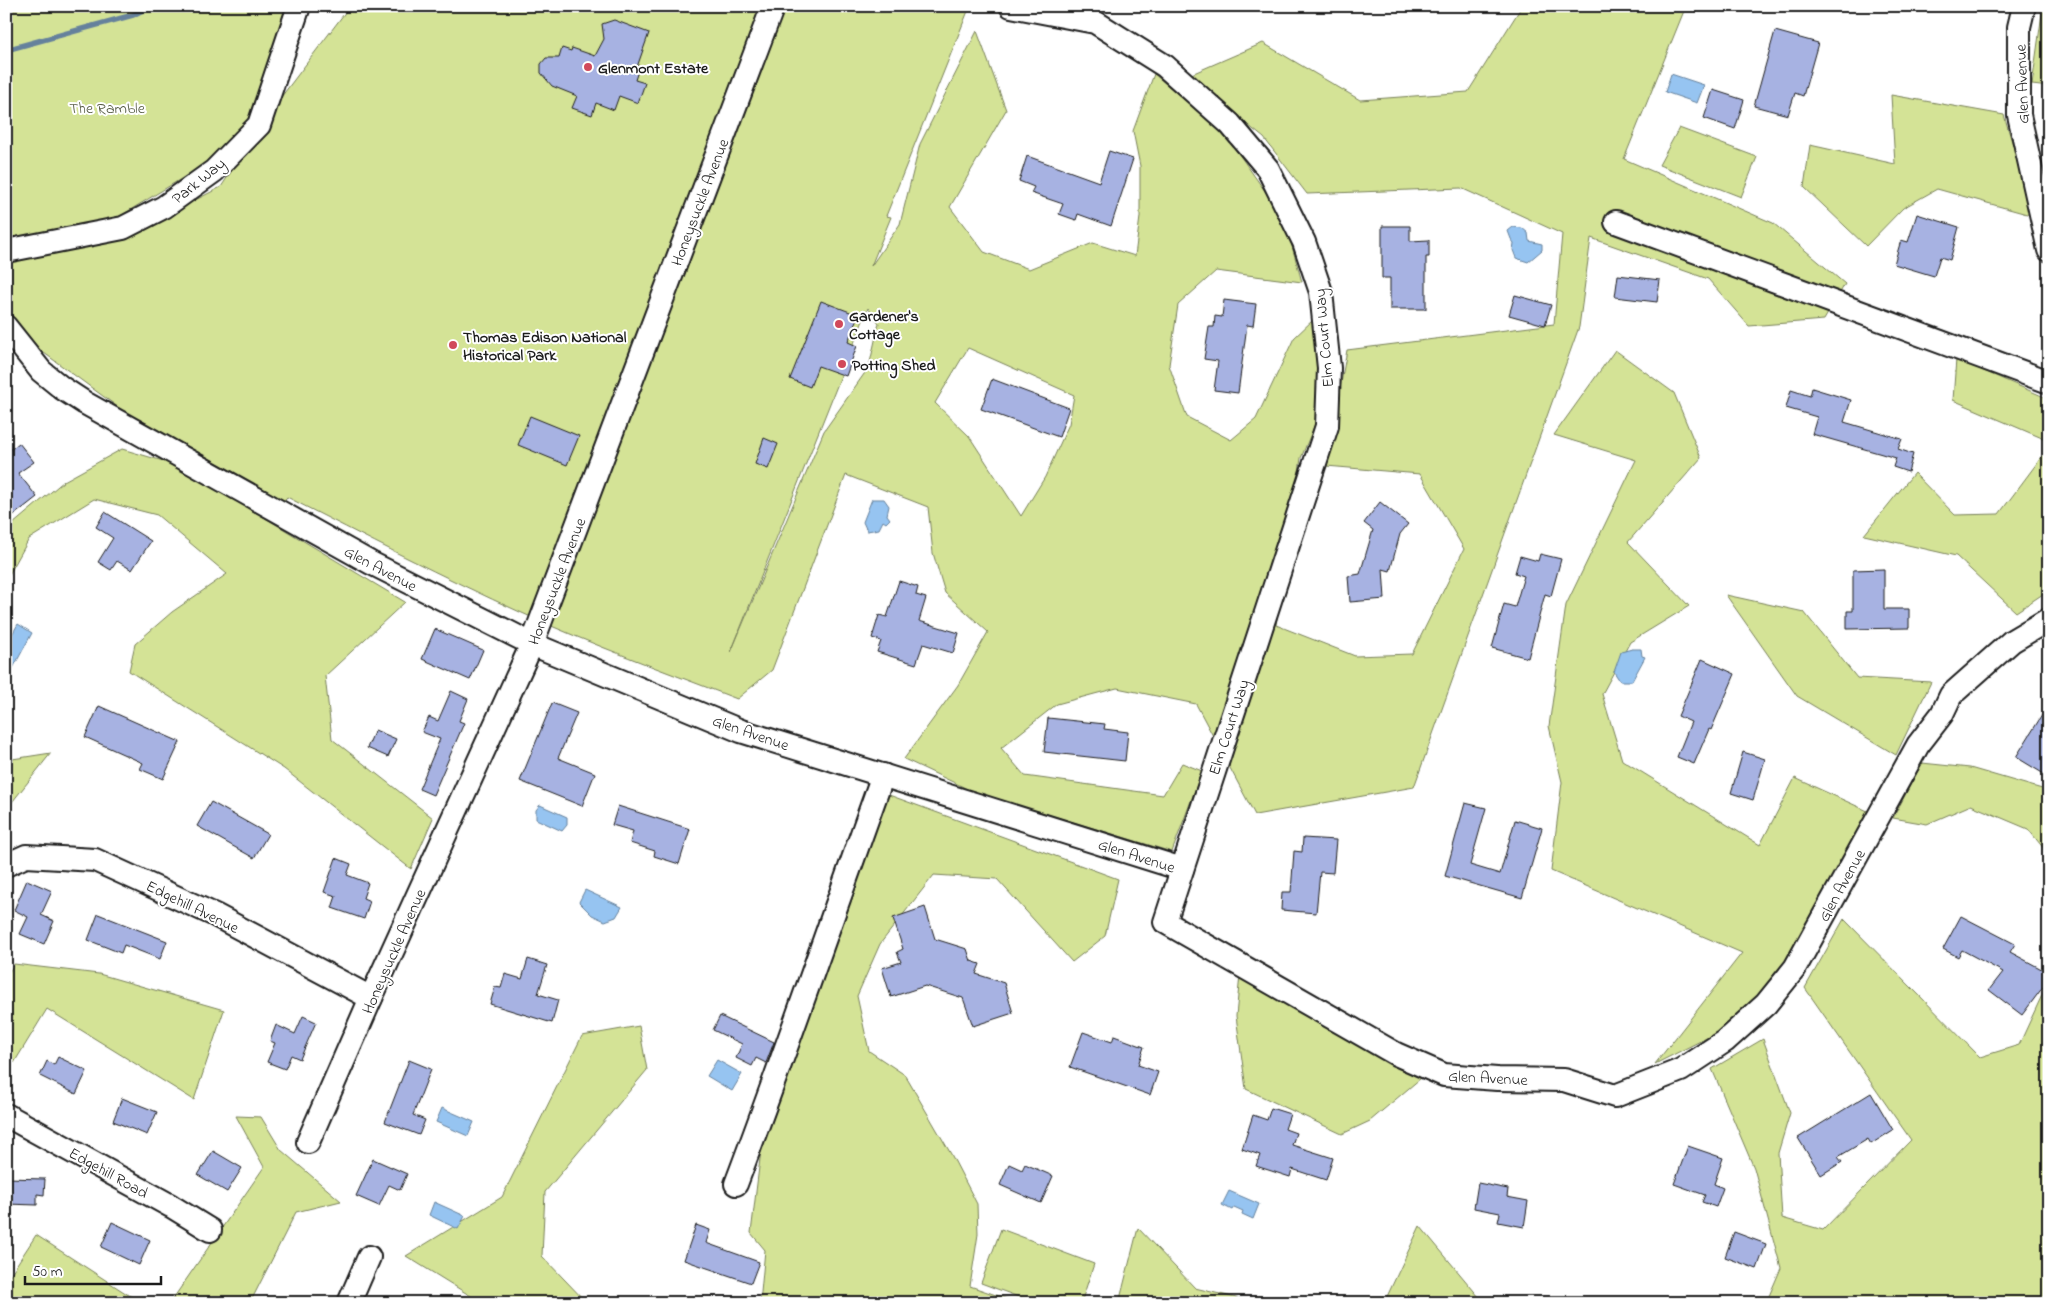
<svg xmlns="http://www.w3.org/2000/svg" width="2055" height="1309" font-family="'Indie Flower',sans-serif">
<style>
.green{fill:#d4e396;stroke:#788059;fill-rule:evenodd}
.water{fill:#96c4f1;stroke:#65819c}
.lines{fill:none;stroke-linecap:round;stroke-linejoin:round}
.stream{stroke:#65819c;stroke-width:5.5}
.building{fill:#a7b2e2;stroke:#1c1c1c}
.minor-casing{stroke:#1c1c1c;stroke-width:26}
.minor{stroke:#fff;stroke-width:22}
.poi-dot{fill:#d1495b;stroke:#fff;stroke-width:2}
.labels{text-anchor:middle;stroke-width:4;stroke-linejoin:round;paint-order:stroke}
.poi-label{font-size:16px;font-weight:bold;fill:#1c1c1c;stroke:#fff;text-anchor:start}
.street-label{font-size:16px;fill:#1c1c1c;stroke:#fff}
.park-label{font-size:16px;fill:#535841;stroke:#fff}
</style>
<rect width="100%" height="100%" fill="#fff"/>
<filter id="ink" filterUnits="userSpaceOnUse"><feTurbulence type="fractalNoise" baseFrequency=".02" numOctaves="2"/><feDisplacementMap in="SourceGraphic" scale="10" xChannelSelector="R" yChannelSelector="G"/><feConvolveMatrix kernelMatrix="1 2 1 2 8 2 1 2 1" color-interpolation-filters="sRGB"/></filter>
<g filter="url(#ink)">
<!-- green -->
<g class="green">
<path d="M6,6H294L261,97L230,149L112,221L22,239L19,236L6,238Z"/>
<path d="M350,6H970L886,216L891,217L871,266L900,224L920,144L977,31L1006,110L950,207L984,252L1029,269L1093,243L1135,256L1140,217V166L1133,131L1154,74L1224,133L1284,218L1302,282L1216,271L1178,305L1169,365L1187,417L1231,440L1256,419L1294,338L1314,319L1324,402L1301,458L1276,625L1355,656L1412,654L1464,549L1420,474L1326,466L1347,350L1554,324L1562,234L1461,188L1307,194L1264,138L1187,76L1263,43L1360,100L1468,92L1522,6H1686L1624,159L1773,223L1845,284L1824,320L1749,326L1708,279L1591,238L1579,327L1414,787L1255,815L1196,704L1117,688L1057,704L1001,748L1025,776L1163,795L1182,763L1202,771L1172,852L974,792L904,759L958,685L988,632L945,593L933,553L928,507L846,475L772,670L737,699C665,671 592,645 522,613C443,577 365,537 287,497L278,507L141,424L25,339L6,306V261L144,226L221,187L272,109ZM868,308L879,323L869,367L824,431L731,652ZM968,348L1074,395L1069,424L1045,477L1021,516L969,436L935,403Z"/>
<path d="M2043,6H2049V87L2032,85Z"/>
<path d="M1891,95L2004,115L2034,216L1937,189L1903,208L1866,246L1804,187L1810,145L1895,164Z"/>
<path d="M1679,128L1757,157L1741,197L1659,165Z"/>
<path d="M1615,350L1674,393L1701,458L1628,542L1689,606L1630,642L1602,694L1622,760L1760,845L1795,778L1870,812L1788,971L1738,1022L1655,1064L1742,953L1551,871L1562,782L1549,726L1566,605L1636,460L1554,435Z"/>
<path d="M1956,359L2049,399V441L1953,400Z"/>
<path d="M2049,447V590L2016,612L1956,556L1864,535L1914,473L1955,515L1999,514Z"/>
<path d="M122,449L177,465L405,602L325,676L332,739L433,818L411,869L284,769L129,671L135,644L172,612L227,574L157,515L94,499L29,539L6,580V530L64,481Z"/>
<path d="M1726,595L1804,612L1857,678L1931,682L1896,755L1797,696Z"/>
<path d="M51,753L9,806L6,807V760Z"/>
<path d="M1922,763L1970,768L2049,791V855L2028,829L1971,805L1927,824L1893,818Z"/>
<path d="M889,795L1118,879L1105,936L1072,962L997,879L934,875L880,944L857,996L869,1051L905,1075L951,1154L977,1204L978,1234L970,1286L1019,1303H760L765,1250L751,1233L766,1109Z"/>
<path d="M1844,919L1980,1057L2019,1045L2049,980V1303H1766L1781,1268L1754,1168L1712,1069L1763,1039L1790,1113L1778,1153L1782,1218L1823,1230L1911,1140L1805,988Z"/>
<path d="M14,964L99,974L224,1010L194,1100L47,1009L14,1063L6,1056V977Z"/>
<path d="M1240,975L1421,1078L1370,1121L1342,1134L1246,1089L1236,1016Z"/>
<path d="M639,1026L647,1070L545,1192L542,1256L587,1303H482L406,1256L502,1197L582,1036Z"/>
<path d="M236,1116L261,1117L281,1150L341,1201L296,1212L250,1303H170L264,1167Z"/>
<path d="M1420,1226L1484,1303H1384Z"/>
<path d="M1138,1228L1195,1288L1257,1303H1119Z"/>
<path d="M1001,1229L1094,1264L1081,1303H1035L981,1283Z"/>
<path d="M36,1235L141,1303H6V1281Z"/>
</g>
<!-- water -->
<g class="water">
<path d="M1671,74L1704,85L1697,103L1665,92Z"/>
<path d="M1513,227L1522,228L1528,233L1529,241L1542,244V250L1528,262L1516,258L1513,250L1514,243L1511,239L1508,231Z"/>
<path d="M872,499H884L889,506L887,515L890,519L886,523L883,521L879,529L867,531L863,522Z"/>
<path d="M18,624L32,633L12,670L6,666V645Z"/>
<path d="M1632,649H1641L1642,656L1645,657L1632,681H1620L1614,672L1621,652Z"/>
<path d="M540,805L567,817V825L562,831L536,819V810Z"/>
<path d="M585,890L622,907L616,917L605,921L592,915L579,902Z"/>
<path d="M717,1060L742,1074L732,1091L707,1076Z"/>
<path d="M442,1108L474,1122L468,1136L436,1122Z"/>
<path d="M1229,1191L1259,1204L1253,1219L1242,1214L1243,1211L1234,1207L1232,1210L1222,1205Z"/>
<path d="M434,1202L465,1216L458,1229L429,1215Z"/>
</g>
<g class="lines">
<!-- stream -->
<path class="stream" d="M6,50L133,15L150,6"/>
</g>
<!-- building -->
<g class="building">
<path d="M614,20L649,33L637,67L639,68L635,80L645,83L638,103L619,96L614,110L596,103L592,115L572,108L577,96L552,86L541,73V64L546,58H559L562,48L571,51L572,48L595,56L604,39L602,24Z"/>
<path d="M1775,31L1818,43L1803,96L1795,93L1788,115L1754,106Z"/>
<path d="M1713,90L1744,100L1735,129L1704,118Z"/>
<path d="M1109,151L1133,159L1111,226L1078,214L1076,220L1059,214L1063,204L1031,193L1034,187L1019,181L1027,156L1099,182Z"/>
<path d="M1917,214L1959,227L1950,260L1940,257L1934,276L1894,264L1901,240L1908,242Z"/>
<path d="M1382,226H1410V241L1429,240V257H1426V309H1390V278H1382Z"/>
<path d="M1618,275L1660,280L1657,302L1615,297Z"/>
<path d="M1515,295L1551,305L1545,325L1509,315Z"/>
<path d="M1224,300L1256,304L1253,326L1247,325L1238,393L1214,390L1218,361L1204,359L1209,327H1214L1215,316L1222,317Z"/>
<path d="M821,301L858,315L848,342L857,346L846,376L818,366L810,387L790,379Z"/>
<path d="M992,379L1069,408L1059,437L981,409Z"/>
<path d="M1812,388L1851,400L1844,422L1902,439L1898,449L1913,454L1908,472L1893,467L1896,458L1812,434L1817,417L1786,408L1791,390L1810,396Z"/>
<path d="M530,416L579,436L567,465L518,445Z"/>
<path d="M764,438L778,444L768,469L755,464Z"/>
<path d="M19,443L34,462L18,473L37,497L14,515L6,505V453Z"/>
<path d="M1380,502L1408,524L1400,534L1390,571L1383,569L1385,599L1350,602L1348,576L1360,574L1373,530L1364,523Z"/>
<path d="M105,512L151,541L132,570L117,561L111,570L98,562L113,538L96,527Z"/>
<path d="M1540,554L1561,559L1551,596L1545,594L1528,658L1492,648L1504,604L1515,607L1524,576L1515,573L1520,556L1538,561Z"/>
<path d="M1884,569V609H1909V628L1847,629V611H1853V570Z"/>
<path d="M899,581L918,587L916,595L926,598L919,621L959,633L953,653L923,644L916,664L877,652L881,641L872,638L879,615L887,617Z"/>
<path d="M435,629L483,650L470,680L422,659Z"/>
<path d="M1702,659L1735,674L1711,730L1709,729L1694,764L1677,757L1691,722L1678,716Z"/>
<path d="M451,691L468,699L459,721L464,723L433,795L419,789L440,739L422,732L429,717L438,721Z"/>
<path d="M552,703L577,713L558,758L595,773L582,806L520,781Z"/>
<path d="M2049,704V777L2016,757Z"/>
<path d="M99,706L180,742L163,779L140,769L143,763L85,737Z"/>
<path d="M1048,718L1105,724L1104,729L1128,732L1125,761L1044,752Z"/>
<path d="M375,730L396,739L388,757L367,748Z"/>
<path d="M1743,752L1765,759L1753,800L1731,793Z"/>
<path d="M211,802L268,834L254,858L197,826Z"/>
<path d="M1465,803L1486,808L1470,865L1500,874L1515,820L1542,828L1522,898L1445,876Z"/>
<path d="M618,806L690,829L679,864L654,856L655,851L630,843L633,831L612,825Z"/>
<path d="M1303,838L1336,840L1333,873L1320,872L1316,913L1281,910L1282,892H1291L1294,851L1302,852Z"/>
<path d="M336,858L351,864L347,875L368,883L363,898L370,901L364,919L332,908L336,896L324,892Z"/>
<path d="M27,880L52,891L41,915L54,921L44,944L20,934L28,917L14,910Z"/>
<path d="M925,907L935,939L967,949L971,961L980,964L976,974L1004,983L1013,1013L973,1026L963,998L925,986L891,997L882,968L901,962L897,952L903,949L893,918Z"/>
<path d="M98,914L167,941L160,959L124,945L121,953L88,940Z"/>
<path d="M1961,916L2015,944L2010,952L2049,973V991L2043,987L2022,1015L1989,990L2003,972L1962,950L1958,957L1943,949Z"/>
<path d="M528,959L547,965L538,994L558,1000L552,1023L490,1004L495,987L501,988L505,974L522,979Z"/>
<path d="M303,1016L316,1022L300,1059L291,1055L285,1069L267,1062L275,1043L270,1041L276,1025L295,1034Z"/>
<path d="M720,1016L774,1042L766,1063L756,1058L752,1066L736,1058L742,1044L713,1030Z"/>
<path d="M1083,1032L1112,1042L1114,1036L1144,1047L1138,1065L1158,1072L1150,1095L1070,1067Z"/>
<path d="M58,1057L87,1071L76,1094L40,1076L47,1061L54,1065Z"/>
<path d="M409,1060L431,1069L413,1115L425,1120L419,1135L385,1122Z"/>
<path d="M1871,1093L1893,1130L1871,1144L1868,1139L1838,1157L1842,1162L1821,1175L1798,1138Z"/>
<path d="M122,1098L157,1112L147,1135L113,1121Z"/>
<path d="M1271,1108L1290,1114L1285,1129L1296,1133L1292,1145L1333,1158L1326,1180L1292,1169L1290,1177L1256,1166L1260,1155L1242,1149L1253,1115L1267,1120Z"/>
<path d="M1688,1146L1723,1158L1714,1184L1723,1188L1716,1207L1702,1202L1705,1195L1674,1184Z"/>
<path d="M213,1151L242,1168L227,1192L198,1175Z"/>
<path d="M373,1159L407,1174L400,1190L389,1185L379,1206L356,1196Z"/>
<path d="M1009,1164L1022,1170L1025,1164L1053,1176L1041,1203L1000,1185Z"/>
<path d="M6,1178L45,1179L44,1195L37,1194V1205L6,1204Z"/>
<path d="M1478,1183L1508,1189L1507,1197L1528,1201L1524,1227L1498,1222L1500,1213L1474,1208Z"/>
<path d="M112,1222L150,1240L139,1265L101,1247Z"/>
<path d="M696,1225L710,1230L706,1243L759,1262L751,1283L684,1260Z"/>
<path d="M1734,1232L1766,1244L1757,1269L1725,1257Z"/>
</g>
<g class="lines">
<defs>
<g id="minor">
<path d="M1011,6L1095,22L1165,66L1230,124L1268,169L1304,242L1321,292L1329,368L1327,426L1165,922L1396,1054L1444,1075L1497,1079L1564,1080L1615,1096L1681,1070L1725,1041L1766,1004L1795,968L1918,745L1942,714L1951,695L2012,641L2049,619"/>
<path d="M2024,6L2019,27V115L2049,250"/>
<path d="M1616,222L2049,382"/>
<path d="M6,251L123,228L164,207L214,171L259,125L299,6"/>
<path d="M6,327L41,371L62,388L85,403L371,563L532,644L741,731L1182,869"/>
<path d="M6,865L26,856L95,860L215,915L371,998"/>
<path d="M6,1115L171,1206L210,1230"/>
<path d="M308,1142L371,998L532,644L773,6"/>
<path d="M736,1184C787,1049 834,911 883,775"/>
<path d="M349,1303L369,1257"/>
</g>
</defs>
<!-- minor casing -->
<use href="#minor" class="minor-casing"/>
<!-- minor -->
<use href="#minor" class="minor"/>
</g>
</g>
<!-- markers -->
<g class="poi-dot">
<circle cx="588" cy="67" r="5"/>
<circle cx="839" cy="324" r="5"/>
<circle cx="453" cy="345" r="5"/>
<circle cx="842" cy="364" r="5"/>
</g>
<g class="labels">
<!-- poi labels -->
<g class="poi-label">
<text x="598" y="73">Glenmont Estate</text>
<text x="849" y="321">Gardener's<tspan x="849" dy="18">Cottage</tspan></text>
<text x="463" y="342">Thomas Edison National<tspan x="463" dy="18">Historical Park</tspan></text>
<text x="852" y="370">Potting Shed</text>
</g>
<!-- street labels -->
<g class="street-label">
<text transform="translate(2021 84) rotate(-92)" y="6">Glen Avenue</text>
<text transform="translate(198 180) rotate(-39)" y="6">Park Way</text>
<text transform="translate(699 202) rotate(-69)" y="6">Honeysuckle Avenue</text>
<text transform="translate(1323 338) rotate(-95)" y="6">Elm Court Way</text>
<text transform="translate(381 568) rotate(28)" y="6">Glen Avenue</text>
<text transform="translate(556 581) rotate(-69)" y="6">Honeysuckle Avenue</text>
<text transform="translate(1228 727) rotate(-72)" y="6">Elm Court Way</text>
<text transform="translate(751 732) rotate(19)" y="6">Glen Avenue</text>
<text transform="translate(1137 855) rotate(18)" y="6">Glen Avenue</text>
<text transform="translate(1841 885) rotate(-61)" y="6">Glen Avenue</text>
<text transform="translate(193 906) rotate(26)" y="6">Edgehill Avenue</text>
<text transform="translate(393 951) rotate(-66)" y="6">Honeysuckle Avenue</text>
<text transform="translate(1488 1077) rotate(3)" y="6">Glen Avenue</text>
<text transform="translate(109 1172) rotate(29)" y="6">Edgehill Road</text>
</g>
<!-- park labels -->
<g class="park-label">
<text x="107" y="113">The Ramble</text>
</g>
</g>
<!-- margin -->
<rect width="2055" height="1309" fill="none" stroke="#fff" stroke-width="25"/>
<rect x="12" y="12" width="2030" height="1284" fill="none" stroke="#1c1c1c" stroke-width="2" filter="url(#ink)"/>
<!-- scale -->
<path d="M25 1276v8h136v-8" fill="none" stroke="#1c1c1c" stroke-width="2.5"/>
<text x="32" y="1276" font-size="15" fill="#1c1c1c" stroke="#ffffff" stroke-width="4" paint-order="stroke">50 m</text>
</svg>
